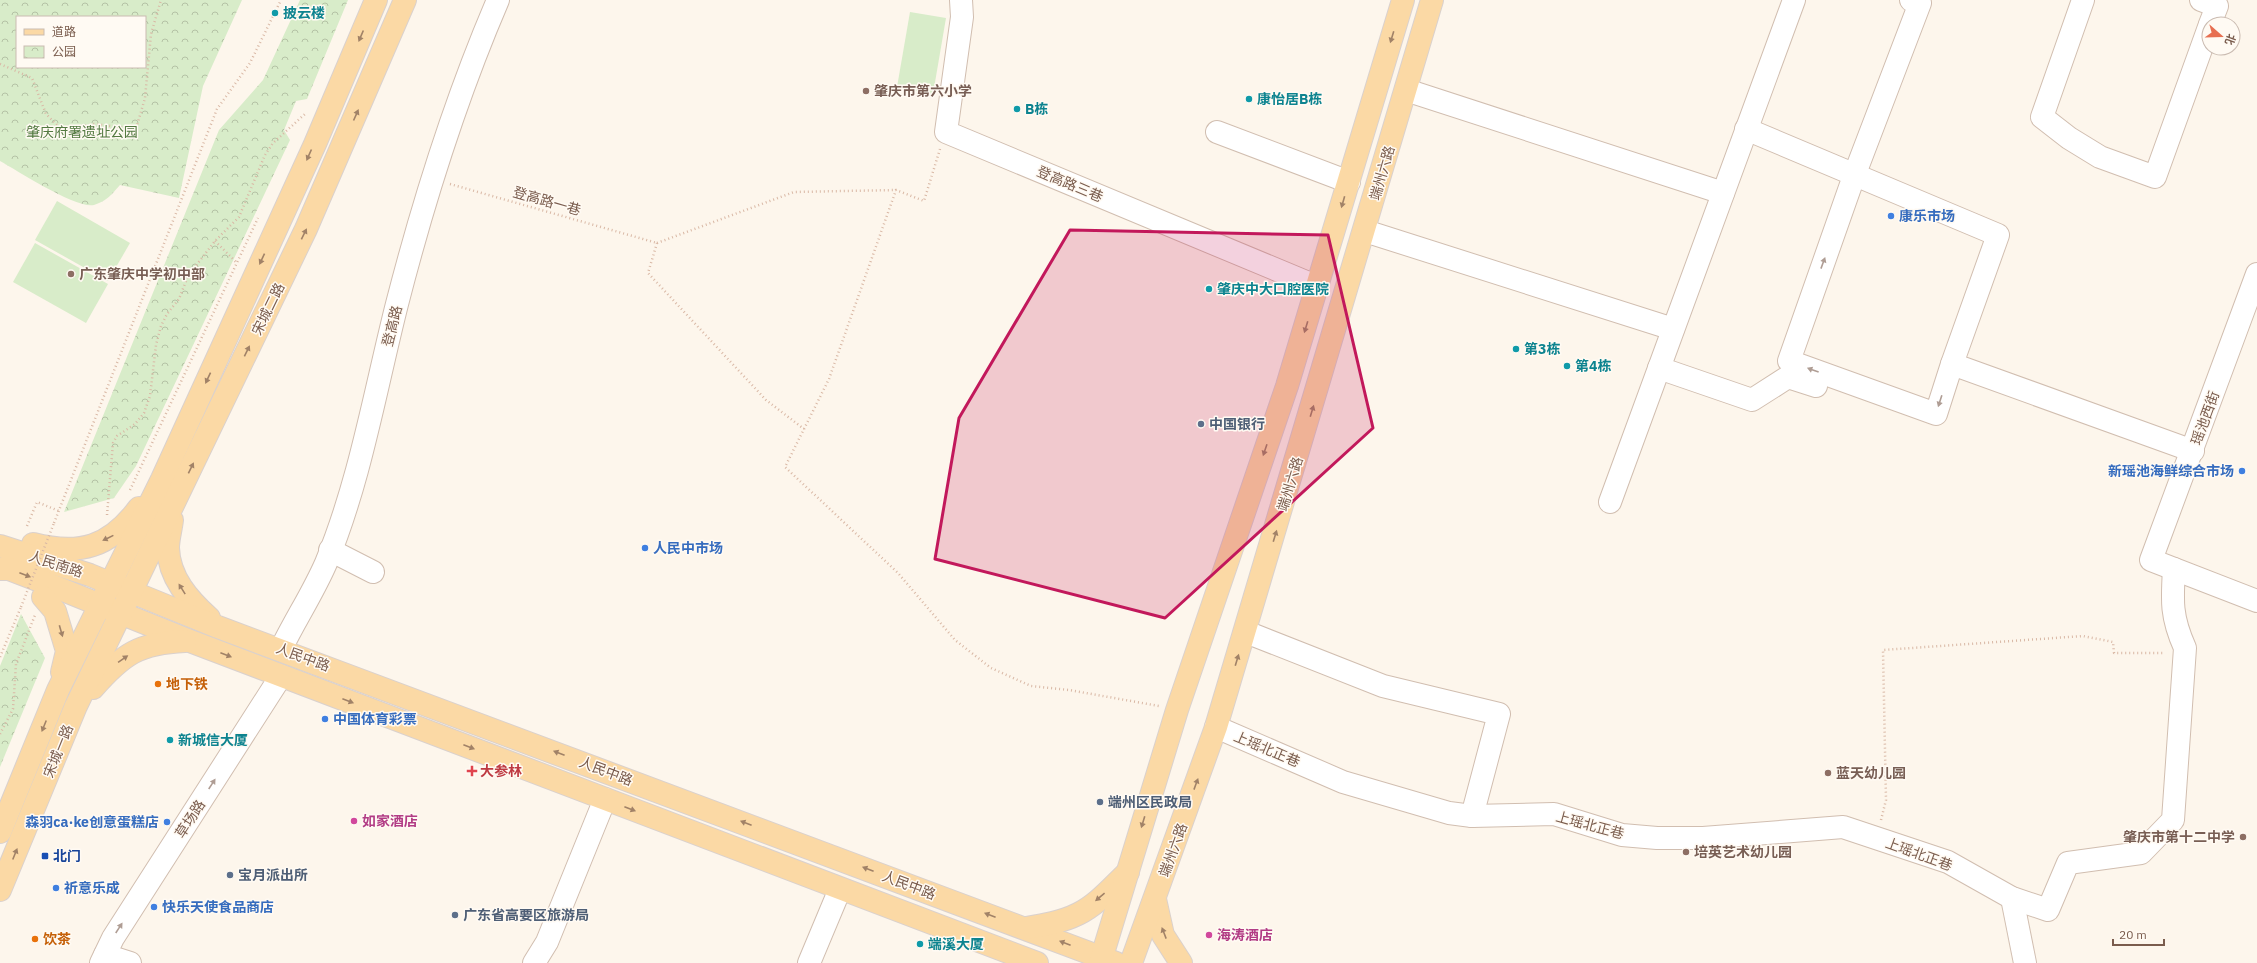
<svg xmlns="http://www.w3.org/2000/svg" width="2257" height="963" font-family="'IBM Plex Sans','Noto Sans SC',sans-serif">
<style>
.park{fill:url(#park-crowns);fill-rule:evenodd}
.pitch{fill:#d8ecc9}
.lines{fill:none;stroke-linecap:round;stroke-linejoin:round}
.minor-casing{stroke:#d1beb0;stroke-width:24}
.major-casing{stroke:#dad1cd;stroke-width:24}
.path{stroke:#d9b8a5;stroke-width:2.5;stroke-dasharray:1 3;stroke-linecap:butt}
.minor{stroke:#fff;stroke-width:22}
.major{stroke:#fbd9a5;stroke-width:22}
.path-bridge{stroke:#d9b8a5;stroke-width:2.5;stroke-dasharray:1 3;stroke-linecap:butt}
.oneway{fill:#a18267}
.oneway2{fill:#af9d94}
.marked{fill:#c2185b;fill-opacity:0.2;stroke:#c2185b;stroke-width:3;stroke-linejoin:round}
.culture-dot{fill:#0f9aa8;stroke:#fffaf3;stroke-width:1.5}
.education-dot{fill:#8d6e63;stroke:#fffaf3;stroke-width:1.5}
.shop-dot{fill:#3f7fe0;stroke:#fffaf3;stroke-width:1.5}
.service-dot{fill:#5c6f8a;stroke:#fffaf3;stroke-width:1.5}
.food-dot{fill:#e8710a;stroke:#fffaf3;stroke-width:1.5}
.health-dot{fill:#e0444e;stroke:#fffaf3;stroke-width:1.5}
.hotel-dot{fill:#d1479c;stroke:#fffaf3;stroke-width:1.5}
.transit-dot{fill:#1a4fb4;stroke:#fffaf3;stroke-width:1.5}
.labels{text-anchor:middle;stroke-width:3;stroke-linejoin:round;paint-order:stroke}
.culture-label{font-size:14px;font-weight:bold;fill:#0d838f;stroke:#fffaf3;text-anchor:start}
.education-label{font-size:14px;font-weight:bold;fill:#785e54;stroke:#fffaf3;text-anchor:start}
.park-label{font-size:14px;fill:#537a41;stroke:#fffaf3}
.street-label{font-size:14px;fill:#7a5c4d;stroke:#fffaf3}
.shop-label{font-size:14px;font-weight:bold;fill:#366cbe;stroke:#fffaf3;text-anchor:start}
.service-label{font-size:14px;font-weight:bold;fill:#4e5e75;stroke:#fffaf3;text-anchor:start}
.food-label{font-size:14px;font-weight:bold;fill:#c56008;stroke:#fffaf3;text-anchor:start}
.health-label{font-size:14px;font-weight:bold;fill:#be3a42;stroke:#fffaf3;text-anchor:start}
.hotel-label{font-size:14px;font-weight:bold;fill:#b23c85;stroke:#fffaf3;text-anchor:start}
.transit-label{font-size:14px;font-weight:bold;fill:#164399;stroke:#fffaf3;text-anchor:start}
</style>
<defs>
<pattern id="park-crowns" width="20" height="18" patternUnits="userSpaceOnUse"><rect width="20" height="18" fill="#d8ecc9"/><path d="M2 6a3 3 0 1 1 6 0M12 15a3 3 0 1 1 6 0" fill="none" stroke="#b4c2a5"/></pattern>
</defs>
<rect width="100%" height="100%" fill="#fdf6ec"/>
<!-- park -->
<g class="park">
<path d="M0,0H242L203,86L179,198L120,185C112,194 107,201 94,205C76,209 18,171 0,161ZM17,17H145V67H17Z"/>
<path d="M300,0H348L307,99L296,101L284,130L290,140L136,466L114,498L64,512L219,130L263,80Z"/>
<path d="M21,614L45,658L0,767V666Z"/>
</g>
<!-- pitch -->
<g class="pitch">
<path d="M910,12L946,18L933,94L897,87Z"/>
<path d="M57,201L130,243L108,281L35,240Z"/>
<path d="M35,243L108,284L86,323L13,282Z"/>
</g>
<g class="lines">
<defs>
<g id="minor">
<path d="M961,0L962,17L946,132L1318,287"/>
<path d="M1911,0L1920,3L1854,176L1789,361L1936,414L1952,364"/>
<path d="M2083,0L2042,117L2069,138L2100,157L2155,177L2209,27"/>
<path d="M2201,0L2217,6L2210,24"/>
<path d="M1406,90L1723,193"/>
<path d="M1746,129L1998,235L1952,364L2193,451"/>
<path d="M1217,132L1349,182"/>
<path d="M1365,231L1673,329"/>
<path d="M2257,274L2151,560L2257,601"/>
<path d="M1659,368L1752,400L1788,377L1816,386"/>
<path d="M1610,502L1794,0"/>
<path d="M330,550L373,572"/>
<path d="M1246,632L1383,686L1499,714L1472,816"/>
<path d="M281,649C295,620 313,593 326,563C360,481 375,391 397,304C424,199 455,100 498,0"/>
<path d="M1216,727L1343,782L1449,813L1472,816L1554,814L1622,835L1657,838H1703L1843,827L1948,862L2012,898L2048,910L2068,863L2141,853L2173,820L2185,648C2171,617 2172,601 2174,569"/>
<path d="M2012,898L2025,963"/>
<path d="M105,955L130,963"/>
<path d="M101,963L113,938L281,676"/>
<path d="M534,963L547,942L605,799"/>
<path d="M809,963L840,889"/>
</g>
<g id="major">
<path d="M172,520C171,529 168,539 168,548C169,578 189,600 209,618"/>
<path d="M33,544C80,556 110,547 139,508"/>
<path d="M0,546L90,575L218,627L1116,963"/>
<path d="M0,569H9L48,584L190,641L1037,963"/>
<path d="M43,597L55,611L67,651L62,672"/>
<path d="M93,688C123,654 139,643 185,641"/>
<path d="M0,832L58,690L162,479L315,144L376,0"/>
<path d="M0,890L76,706L306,229L405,0"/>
<path d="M1155,899L1163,935L1181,963"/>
<path d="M1026,928C1044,925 1062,922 1078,914C1097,905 1113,886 1128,872"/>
<path d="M1100,963L1177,710L1287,386L1403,0"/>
<path d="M1131,963L1216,727L1432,0"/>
</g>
</defs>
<!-- minor casing -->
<use href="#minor" class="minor-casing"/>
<!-- major casing -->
<use href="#major" class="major-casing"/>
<!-- path -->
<g class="path">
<path d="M0,64L32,78L46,114L62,130L94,124L136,129L145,98L151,34L161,0"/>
<path d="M940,149L924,201L896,190L829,379L785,467L898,573L955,640L991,668L1031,686L1069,690L1159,706"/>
<path d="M450,184L657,243"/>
<path d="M215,241L237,263"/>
<path d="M657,243L648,273L766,400L804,429"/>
<path d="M657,243L794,192L896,190"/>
<path d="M130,490L258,218"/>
<path d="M107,515L113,443L117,436L135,424L144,413L150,396L156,345L161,326L167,314L179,299L188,276L215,241L239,217L265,155L273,143L305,114"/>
<path d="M54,523L217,109L250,63L281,0"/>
<path d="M27,526L37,502L59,511"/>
<path d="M0,657L21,607"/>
<path d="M0,734L13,709L16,664L35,615"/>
<path d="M1881,820L1886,800L1883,650L2083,636L2113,642L2114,653H2165"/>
</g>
<!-- minor -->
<use href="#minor" class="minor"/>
<!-- major -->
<use href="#major" class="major"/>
<!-- path-bridge -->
<path class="path-bridge" d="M21,607L54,523"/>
</g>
<!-- one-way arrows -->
<defs><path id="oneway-solid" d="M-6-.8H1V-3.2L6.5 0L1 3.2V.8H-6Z"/></defs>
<g class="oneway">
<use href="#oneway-solid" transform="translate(361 36) rotate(113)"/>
<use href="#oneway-solid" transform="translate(1392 37) rotate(107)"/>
<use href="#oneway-solid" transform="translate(356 115) rotate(-66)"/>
<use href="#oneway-solid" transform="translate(309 155) rotate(114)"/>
<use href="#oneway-solid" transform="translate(1343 202) rotate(106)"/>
<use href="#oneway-solid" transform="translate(304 234) rotate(-64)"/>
<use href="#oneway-solid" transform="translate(262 259) rotate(115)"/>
<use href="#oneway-solid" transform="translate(1306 327) rotate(107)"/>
<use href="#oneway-solid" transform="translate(247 351) rotate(-64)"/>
<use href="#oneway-solid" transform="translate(208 378) rotate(115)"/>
<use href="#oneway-solid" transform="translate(1312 411) rotate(-73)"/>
<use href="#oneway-solid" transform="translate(1265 450) rotate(109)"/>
<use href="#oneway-solid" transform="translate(191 468) rotate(-64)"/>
<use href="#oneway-solid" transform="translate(1275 536) rotate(-73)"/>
<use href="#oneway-solid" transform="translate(108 538) rotate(154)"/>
<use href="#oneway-solid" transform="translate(25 575) rotate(21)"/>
<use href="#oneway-solid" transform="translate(182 589) rotate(-122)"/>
<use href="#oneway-solid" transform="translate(61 631) rotate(74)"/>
<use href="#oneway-solid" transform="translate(226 655) rotate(21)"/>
<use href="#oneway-solid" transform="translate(123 659) rotate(-35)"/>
<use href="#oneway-solid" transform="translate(1237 660) rotate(-73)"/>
<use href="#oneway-solid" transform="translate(348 701) rotate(21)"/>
<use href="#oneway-solid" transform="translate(44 726) rotate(112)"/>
<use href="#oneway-solid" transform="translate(469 747) rotate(21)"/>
<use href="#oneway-solid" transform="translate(559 753) rotate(-159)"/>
<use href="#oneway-solid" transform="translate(1196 784) rotate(-70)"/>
<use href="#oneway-solid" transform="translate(630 809) rotate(21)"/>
<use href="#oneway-solid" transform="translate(1143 822) rotate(107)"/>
<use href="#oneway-solid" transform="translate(746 823) rotate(-159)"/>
<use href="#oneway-solid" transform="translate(15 854) rotate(-68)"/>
<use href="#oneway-solid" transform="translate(868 869) rotate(-159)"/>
<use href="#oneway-solid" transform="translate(1100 897) rotate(140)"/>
<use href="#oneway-solid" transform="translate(990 915) rotate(-159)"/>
<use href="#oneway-solid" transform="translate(1164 933) rotate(-111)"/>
<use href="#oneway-solid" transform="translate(1065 943) rotate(-159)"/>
</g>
<g class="oneway2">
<use href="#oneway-solid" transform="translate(1823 263) rotate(-70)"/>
<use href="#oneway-solid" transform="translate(1813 370) rotate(-160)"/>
<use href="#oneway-solid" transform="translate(1940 401) rotate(108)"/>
<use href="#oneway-solid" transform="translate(212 784) rotate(-57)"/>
<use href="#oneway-solid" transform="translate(119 928) rotate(-57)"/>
</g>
<!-- marked area -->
<path class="marked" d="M1070,230L1328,235L1373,428L1165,618L935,559L959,418Z"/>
<!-- markers -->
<g class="culture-dot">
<circle cx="275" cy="13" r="4"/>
<circle cx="1249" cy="99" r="4"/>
<circle cx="1017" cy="109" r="4"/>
<circle cx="1209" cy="289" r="4"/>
<circle cx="1516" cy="349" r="4"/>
<circle cx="1567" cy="366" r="4"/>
<circle cx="170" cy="740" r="4"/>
<circle cx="920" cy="944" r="4"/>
</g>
<g class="education-dot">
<circle cx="866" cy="91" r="4"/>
<circle cx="71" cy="274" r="4"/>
<circle cx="1828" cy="773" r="4"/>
<circle cx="2243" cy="837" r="4"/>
<circle cx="1686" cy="852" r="4"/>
</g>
<g class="shop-dot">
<circle cx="1891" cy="216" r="4"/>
<circle cx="2242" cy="471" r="4"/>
<circle cx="645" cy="548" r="4"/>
<circle cx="325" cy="719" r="4"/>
<circle cx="167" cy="822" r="4"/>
<circle cx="56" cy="888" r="4"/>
<circle cx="154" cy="907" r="4"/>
</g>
<g class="service-dot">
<circle cx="1201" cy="424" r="4"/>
<circle cx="1100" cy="802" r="4"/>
<circle cx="230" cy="875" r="4"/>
<circle cx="455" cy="915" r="4"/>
</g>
<g class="food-dot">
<circle cx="158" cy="684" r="4"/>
<circle cx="35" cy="939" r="4"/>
</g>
<path class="health-dot" d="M470 765h4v4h4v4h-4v4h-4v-4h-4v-4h4z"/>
<g class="hotel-dot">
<circle cx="354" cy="821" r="4"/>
<circle cx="1209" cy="935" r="4"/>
</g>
<rect class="transit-dot" x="41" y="852" width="8" height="8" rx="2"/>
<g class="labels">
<!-- culture labels -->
<g class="culture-label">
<text x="283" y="18">披云楼</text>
<text x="1257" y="104">康怡居B栋</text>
<text x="1025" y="114">B栋</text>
<text x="1217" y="294">肇庆中大口腔医院</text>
<text x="1524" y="354">第3栋</text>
<text x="1575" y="371">第4栋</text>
<text x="178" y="745">新城信大厦</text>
<text x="928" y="949">端溪大厦</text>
</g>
<!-- education labels -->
<g class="education-label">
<text x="874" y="96">肇庆市第六小学</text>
<text x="79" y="279">广东肇庆中学初中部</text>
<text x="1836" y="778">蓝天幼儿园</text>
<text x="2235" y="842" text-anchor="end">肇庆市第十二中学</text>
<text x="1694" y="857">培英艺术幼儿园</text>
</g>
<!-- park labels -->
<g class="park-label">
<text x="82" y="137">肇庆府署遗址公园</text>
</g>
<!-- street labels -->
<g class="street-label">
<text transform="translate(1382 173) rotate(-74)" y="5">端州六路</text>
<text transform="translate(1070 184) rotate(23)" y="5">登高路三巷</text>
<text transform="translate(547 201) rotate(16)" y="5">登高路一巷</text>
<text transform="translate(268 309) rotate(-64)" y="5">宋城二路</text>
<text transform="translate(392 326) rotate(-76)" y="5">登高路</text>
<text transform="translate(2205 418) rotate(-70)" y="5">瑶池西街</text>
<text transform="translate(1290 484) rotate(-73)" y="5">端州六路</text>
<text transform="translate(56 564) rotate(18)" y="5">人民南路</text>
<text transform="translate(303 657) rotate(20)" y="5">人民中路</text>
<text transform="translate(1267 749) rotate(23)" y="5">上瑶北正巷</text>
<text transform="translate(58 751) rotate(-68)" y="5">宋城一路</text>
<text transform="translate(606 771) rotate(21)" y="5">人民中路</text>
<text transform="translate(190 819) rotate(-57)" y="5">草场路</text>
<text transform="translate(1590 825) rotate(15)" y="5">上瑶北正巷</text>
<text transform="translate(1173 850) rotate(-70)" y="5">端州六路</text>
<text transform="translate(1919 854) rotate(20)" y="5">上瑶北正巷</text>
<text transform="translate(909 885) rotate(21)" y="5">人民中路</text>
</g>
<!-- shop labels -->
<g class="shop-label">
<text x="1899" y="221">康乐市场</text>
<text x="2234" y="476" text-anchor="end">新瑶池海鲜综合市场</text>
<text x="653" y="553">人民中市场</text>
<text x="333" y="724">中国体育彩票</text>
<text x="159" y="827" text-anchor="end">森羽ca·ke创意蛋糕店</text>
<text x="64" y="893">祈意乐成</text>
<text x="162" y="912">快乐天使食品商店</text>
</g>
<!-- service labels -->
<g class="service-label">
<text x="1209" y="429">中国银行</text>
<text x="1108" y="807">端州区民政局</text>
<text x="238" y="880">宝月派出所</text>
<text x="463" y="920">广东省高要区旅游局</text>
</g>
<!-- food labels -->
<g class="food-label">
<text x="166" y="689">地下铁</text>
<text x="43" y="944">饮茶</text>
</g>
<!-- health labels -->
<g class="health-label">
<text x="480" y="776">大参林</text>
</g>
<!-- hotel labels -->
<g class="hotel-label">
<text x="362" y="826">如家酒店</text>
<text x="1217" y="940">海涛酒店</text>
</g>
<!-- transit labels -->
<g class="transit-label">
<text x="53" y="861">北门</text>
</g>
</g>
<!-- legend -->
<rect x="16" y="16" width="130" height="52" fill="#fffaf3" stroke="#cabbb1"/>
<rect x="24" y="29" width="20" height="6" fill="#fbd9a5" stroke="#cabbb1"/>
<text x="52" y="36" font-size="12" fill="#7a5c4d">道路</text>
<rect x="24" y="46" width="20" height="12" fill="url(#park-crowns)" stroke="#cabbb1"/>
<text x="52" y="56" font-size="12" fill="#7a5c4d">公园</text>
<!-- north arrow -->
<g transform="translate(2221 36) rotate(110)"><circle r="19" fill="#fffaf3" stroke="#cabbb1"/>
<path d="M0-3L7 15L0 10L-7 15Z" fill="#e76f51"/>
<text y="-6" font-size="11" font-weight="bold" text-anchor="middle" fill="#7a5c4d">北</text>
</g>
<!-- scale -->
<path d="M2113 939v6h51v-6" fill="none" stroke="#7a5c4d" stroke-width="2"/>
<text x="2119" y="939" font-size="12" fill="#7a5c4d" stroke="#fffaf3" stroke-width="3" paint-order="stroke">20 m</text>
</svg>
